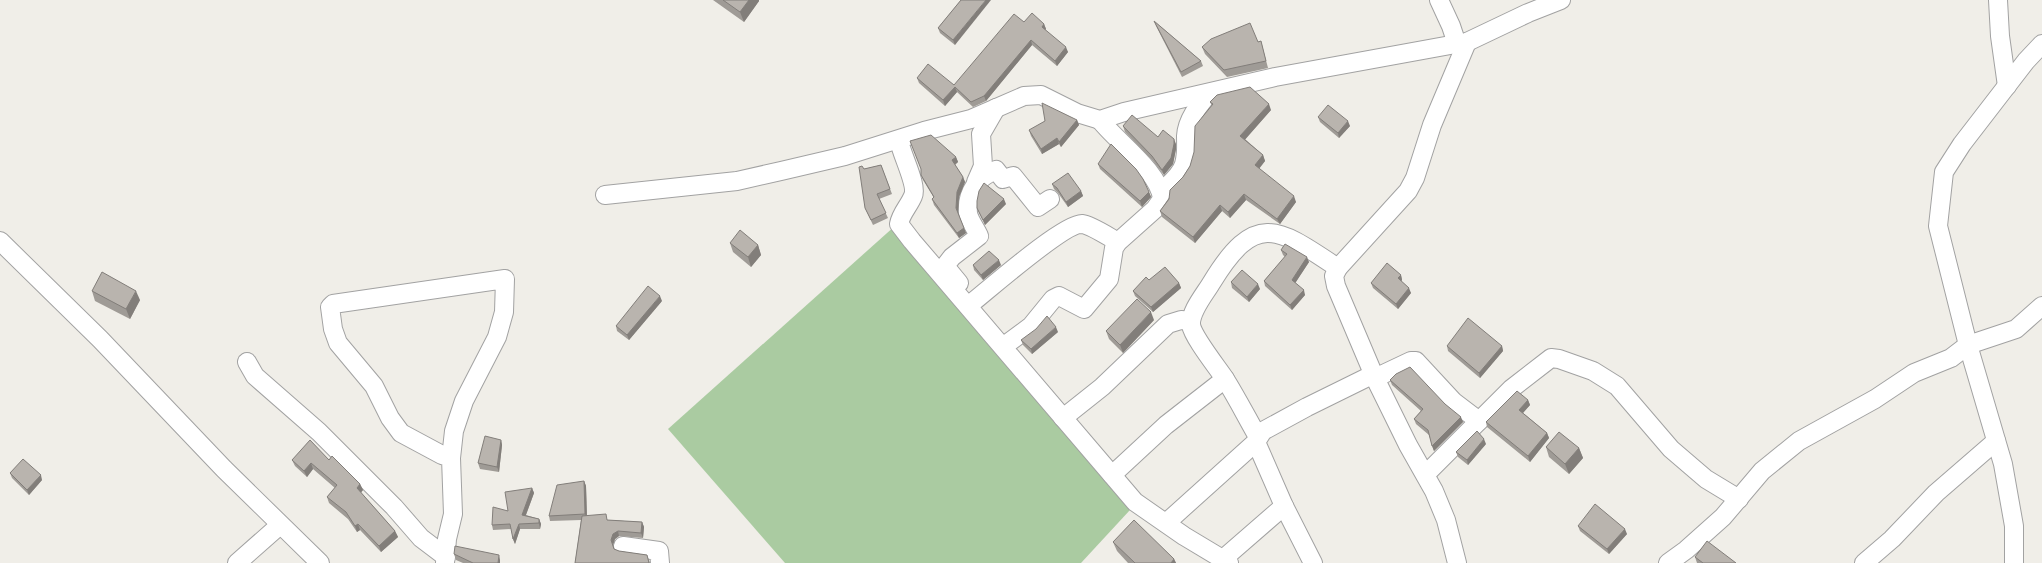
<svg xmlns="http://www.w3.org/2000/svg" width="2042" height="563" font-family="'Roboto Condensed',sans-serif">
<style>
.forest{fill:#aacba1}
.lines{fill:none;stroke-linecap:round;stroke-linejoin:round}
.minor-casing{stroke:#a2a2a2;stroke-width:20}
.minor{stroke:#fff;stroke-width:18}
.wall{fill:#9f9b96}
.shaded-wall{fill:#827e7a}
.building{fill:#b9b4ae;stroke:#827e7a}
</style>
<rect width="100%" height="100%" fill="#f0eee8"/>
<!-- forest -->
<path class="forest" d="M896,225L1130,510L1081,563H785L668,429Z"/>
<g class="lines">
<defs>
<g id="minor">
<path d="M1439,0L1451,26L1457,44"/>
<path d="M1998,0L2000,36L2007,86"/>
<path d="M899,140C901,154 918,185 913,196C909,206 901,213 899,224L912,241L1135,502L1184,536L1229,563"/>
<path d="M976,182L983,166L981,134L996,108"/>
<path d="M1161,192C1169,184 1181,175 1184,164C1187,154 1186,145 1186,136C1187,119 1199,105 1209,93"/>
<path d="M605,195L737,181L781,171L845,156L924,131L971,119L1024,96L1041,95L1077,113L1100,120L1124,112L1275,77L1467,42L1528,13L1561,0"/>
<path d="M0,241L100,339L224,469L320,563"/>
<path d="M959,283L945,266L952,257L979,236C976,229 969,220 968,213C966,192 978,177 996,170L1003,179L1013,176L1038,207L1050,199"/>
<path d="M968,306C987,291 1064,223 1082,224C1091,225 1109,237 1118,242"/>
<path d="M1004,346L1031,326L1053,299L1059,296L1084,309L1109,279L1114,248L1118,242L1155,209L1162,199C1160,172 1116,141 1100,120"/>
<path d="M247,362L255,376L319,432L394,507L421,538L446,557"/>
<path d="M1375,378L1411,361H1416L1454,402L1479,421"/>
<path d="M1063,418L1102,387L1168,324L1181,320L1191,321"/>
<path d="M1258,437C1247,418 1237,398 1225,379C1217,367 1193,337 1191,325C1190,311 1205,294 1212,282C1256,210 1278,228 1338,268"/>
<path d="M1426,474L1511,389L1551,358L1559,359L1593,371L1617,386L1671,449L1706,479L1739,499"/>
<path d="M1112,475L1166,425L1225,379"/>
<path d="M1166,523L1256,442"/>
<path d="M623,546L659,551L660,563"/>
<path d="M1223,559L1284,506"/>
<path d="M237,563L280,525"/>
<path d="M445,563L447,539L453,514L451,458L454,431L464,401L497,337L504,312L505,279L333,304L330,307L333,329L338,343L374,386L390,418L401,433L442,455L451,458"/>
<path d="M1313,563L1284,506L1256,442L1263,431L1307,407L1374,374"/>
<path d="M1457,563L1446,520L1434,491L1408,445L1375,378L1336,286L1334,276L1338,268L1408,191L1415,178L1432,125L1467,42"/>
<path d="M1668,563L1686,550L1723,517L1762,471L1799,441L1875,399L1914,373L1951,358L1968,345L2016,329L2042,306"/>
<path d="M1864,563L1892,539L1936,493L1996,441"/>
<path d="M2014,563V526L2003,464L1968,345L1938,226L1944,172L1962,144L2026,61L2042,44"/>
</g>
</defs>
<!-- minor casing -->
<use href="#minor" class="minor-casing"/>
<!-- minor -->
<use href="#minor" class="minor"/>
</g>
<!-- wall -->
<g class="wall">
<path d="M713,0H759V1L744,22Z"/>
<path d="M961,0L955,45L940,33L938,28Z"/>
<path d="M1154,21L1201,61L1203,66L1182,77L1156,26Z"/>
<path d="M1024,22L1044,24L1046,29L1045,30L1068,52L1057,66L1032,45L986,101L973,107L957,92L945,106L919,83L917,78L954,85Z"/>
<path d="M1261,41L1268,68L1227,77L1205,54L1202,47L1258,42Z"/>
<path d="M1210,102L1271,110L1245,139L1263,155L1265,161L1259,169L1296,202L1280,224L1246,200L1230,218L1222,211L1195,243L1162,217L1160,211L1190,166L1212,106Z"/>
<path d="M1318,117L1350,126L1339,138L1320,122Z"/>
<path d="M1077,120L1079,125L1061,147L1059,144L1042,154L1031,136L1029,130Z"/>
<path d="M1123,126L1158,137L1176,144V149L1173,164L1164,175L1153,161L1125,132Z"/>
<path d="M956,157L958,162L955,165L963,177L965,182L959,197L958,213L966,233L959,238L934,205L932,199L934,198L923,180L921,175Z"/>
<path d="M1098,164L1149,192L1151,197L1142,207L1100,169Z"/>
<path d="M881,165L892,194L879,199L888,218L873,225L865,208L864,169Z"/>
<path d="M1052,184L1081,191L1083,196L1068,207L1058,193L1054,189Z"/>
<path d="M1006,204L985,225L979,213L977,208Z"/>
<path d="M730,243L758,245L761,255L751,267L733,252Z"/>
<path d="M1281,250L1309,262L1295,283L1305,295L1292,310L1265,286L1264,281L1285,257L1283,255Z"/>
<path d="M973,265H1001L983,280L974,270Z"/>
<path d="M1401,275L1402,280L1401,281L1411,293L1398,309L1373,288L1371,283Z"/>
<path d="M1149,280L1179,283L1181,288L1153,312L1135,296L1133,291Z"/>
<path d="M1231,282L1260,289L1249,302L1232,288Z"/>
<path d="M92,291L140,300L130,319L95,301Z"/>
<path d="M662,301L629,340L617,331L616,326Z"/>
<path d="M1154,320L1123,353L1109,339L1106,331Z"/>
<path d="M1058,332L1032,354L1023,345L1021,340Z"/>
<path d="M1447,346H1502L1503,351L1480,378L1448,351Z"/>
<path d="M1390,380L1445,404L1463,422L1434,451L1429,435L1416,424L1414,419L1421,411L1392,385Z"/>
<path d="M1528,400L1530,405L1523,413L1547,433L1549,438L1530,462L1487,427L1486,422Z"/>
<path d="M501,440L502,445L499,472L480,469L478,463Z"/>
<path d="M1486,444L1468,465L1458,457L1456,452Z"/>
<path d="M1546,447L1579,448L1583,458L1569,474L1549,457Z"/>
<path d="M292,460H329L360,484L363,490L361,493L395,531L398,537L381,552L360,530L357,532L348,519L329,503L327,497L335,488L313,469L307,477L295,466Z"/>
<path d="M10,473L42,480L29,495L12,478Z"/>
<path d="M584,481L586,486L587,516L608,520L642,522L644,527L643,538L619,536L615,539L613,545L614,549L619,551L647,555L650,563H575L581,520L550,521L549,516Z"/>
<path d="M532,488L534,493L526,515L539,519L541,524L540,529H520L515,544L513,539L511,529L493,530L492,525L508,511Z"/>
<path d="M1578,526L1627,534L1609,554L1580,531Z"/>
<path d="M1113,542L1174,559L1176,563H1128L1117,551Z"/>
<path d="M454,554L500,560V563H463L456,560Z"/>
<path d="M1695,557L1736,563H1697Z"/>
</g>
<!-- shaded-wall -->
<g class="shaded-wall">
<path d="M749,0H759V1L744,22L740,12Z"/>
<path d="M986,0H991L955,45L953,40Z"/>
<path d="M1044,24L1046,29L1044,32L1042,27Z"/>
<path d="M1031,40L1032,45L986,101L984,96Z"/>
<path d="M1066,47L1068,52L1057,66L1055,61Z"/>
<path d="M955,87L957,92L945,106L943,100Z"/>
<path d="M1269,104L1271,110L1243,142L1240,136Z"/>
<path d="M1077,120L1079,125L1061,147L1059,142Z"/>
<path d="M1348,121L1350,126L1339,138L1338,133Z"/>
<path d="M1057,138L1059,144L1042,154L1041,149Z"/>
<path d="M1174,139L1176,144V149L1173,164L1164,175L1162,170Z"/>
<path d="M1263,155L1265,161L1257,171L1255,165Z"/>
<path d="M956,157L958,162L954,165L952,160Z"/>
<path d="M963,177L965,182L959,197L958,213L956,208L957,192Z"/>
<path d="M1081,191L1083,196L1068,207L1066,202Z"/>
<path d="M1149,192L1151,197L1142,207L1140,201Z"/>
<path d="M1244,194L1246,200L1230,218L1228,212Z"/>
<path d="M1294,196L1296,202L1280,224L1277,219Z"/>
<path d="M1004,199L1006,204L985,225L983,220Z"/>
<path d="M1220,205L1222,211L1195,243L1193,237Z"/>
<path d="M964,228L966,233L959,238L957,233Z"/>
<path d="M758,245L761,255L751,267L748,257Z"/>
<path d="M1307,257L1309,262L1294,285L1292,280Z"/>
<path d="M999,260L1001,265L983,280L981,275Z"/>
<path d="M1401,275L1402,280L1400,283L1398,278Z"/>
<path d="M1179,283L1181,288L1153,312L1151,307Z"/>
<path d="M1258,284L1260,289L1249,302L1247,297Z"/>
<path d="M1409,288L1411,293L1398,309L1396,304Z"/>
<path d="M1304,290L1305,295L1292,310L1290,305Z"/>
<path d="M136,291L140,300L130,319L126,309Z"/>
<path d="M660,296L662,301L629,340L627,335Z"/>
<path d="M1151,312L1154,320L1123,353L1120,345Z"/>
<path d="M1056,327L1058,332L1032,354L1031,349Z"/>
<path d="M1502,346L1503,351L1480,378L1479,373Z"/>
<path d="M1528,400L1530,405L1521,415L1519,410Z"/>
<path d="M1461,417L1463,422L1434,451L1432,446Z"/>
<path d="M1547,433L1549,438L1530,462L1528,456Z"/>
<path d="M1484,439L1486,444L1468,465L1467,460Z"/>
<path d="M501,440L502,445L499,472L497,467Z"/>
<path d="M1579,448L1583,458L1569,474L1565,464Z"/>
<path d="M311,463L313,469L307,477L304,471Z"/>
<path d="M41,475L42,480L29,495L27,490Z"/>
<path d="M584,481L586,486L587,520L585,514Z"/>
<path d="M360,484L363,490L359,494L357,488Z"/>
<path d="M532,488L534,493L524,520L522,515Z"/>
<path d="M539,519L541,524L540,529L539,523Z"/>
<path d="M642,522L644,527L643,538L641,533Z"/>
<path d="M358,524L360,530L357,532L355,526Z"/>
<path d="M519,524L520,529L515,544L513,539Z"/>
<path d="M1625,529L1627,534L1609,554L1607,549Z"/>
<path d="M395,531L398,537L381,552L379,546Z"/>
<path d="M618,531L619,536L615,539L613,545L611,540L613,534Z"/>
<path d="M499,555L500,560V563H498Z"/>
<path d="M1174,559L1176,563H1171Z"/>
</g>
<!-- building -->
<g class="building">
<path d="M723,0H749L740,12Z"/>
<path d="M961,0H986L953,40L938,28Z"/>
<path d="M1032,13L1044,24L1042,27L1066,47L1055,61L1031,40L984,96L971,102L955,87L943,100L917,78L928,64L954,85L1014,14L1024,22Z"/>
<path d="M1154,21L1201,61L1181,72Z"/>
<path d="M1250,23L1258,42L1261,41L1266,61L1224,70L1202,47L1211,39Z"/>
<path d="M1250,87L1269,104L1240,136L1263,155L1255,165L1294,196L1277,219L1244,194L1228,212L1220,205L1193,237L1160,211L1169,199L1170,190L1183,177L1190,166L1194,152L1195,126L1213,104L1210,102L1217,95Z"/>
<path d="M1042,103L1077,120L1059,142L1057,138L1041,149L1029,130L1045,121Z"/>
<path d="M1328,105L1348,121L1338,133L1318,117Z"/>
<path d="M1132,115L1158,137L1163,130L1174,139V144L1171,158L1162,170L1152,156L1123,126Z"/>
<path d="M931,135L956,157L952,160L963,177L957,192L956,208L964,228L957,233L932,199L934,197L921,175V169L910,141Z"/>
<path d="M1111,144L1136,169L1143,179L1149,192L1140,201L1098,164Z"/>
<path d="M881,165L890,189L877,194L886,213L871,220L865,208L859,167L862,166L864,169Z"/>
<path d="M1068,173L1081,191L1066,202L1057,188L1052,184Z"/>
<path d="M984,183L1004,199L983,220L977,208V201L979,191Z"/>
<path d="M740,230L758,245L748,257L730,243Z"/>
<path d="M1285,244L1307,257L1292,280L1304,290L1290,305L1264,281L1287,254L1281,250Z"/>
<path d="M989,251L999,260L981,275L973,265Z"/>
<path d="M1387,263L1401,275L1398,278L1409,288L1396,304L1371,283Z"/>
<path d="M1165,267L1179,283L1151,307L1133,291L1146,277L1149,280Z"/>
<path d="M1242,270L1258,284L1247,297L1231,282Z"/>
<path d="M102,272L136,291L126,309L92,291Z"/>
<path d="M648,286L660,296L627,335L616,326Z"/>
<path d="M1137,299L1151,312L1120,345L1106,331Z"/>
<path d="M1047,316L1056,327L1031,349L1021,340L1036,329Z"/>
<path d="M1468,318L1502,346L1479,373L1447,346Z"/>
<path d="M1410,367L1445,404L1461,417L1432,446L1428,430L1414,419L1423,409L1390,380L1396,374Z"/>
<path d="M1517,391L1528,400L1519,410L1547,433L1528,456L1486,422Z"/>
<path d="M1477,431L1484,439L1467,460L1456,452Z"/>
<path d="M1559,432L1579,448L1565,464L1546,447Z"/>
<path d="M485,436L501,440L497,467L478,463Z"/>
<path d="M310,440L329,460L332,456L360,484L357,488L395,531L379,546L358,524L355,526L346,512L327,497L337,485L311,463L304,471L292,460Z"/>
<path d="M23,459L41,475L27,490L10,473Z"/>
<path d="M584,481L585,514L549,516L557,485Z"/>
<path d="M532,488L522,515L539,519V523L519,524L513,539L510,524L492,525L493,507L508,511L505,492Z"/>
<path d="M1595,504L1625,529L1607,549L1578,526Z"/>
<path d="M606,514L607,520L642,522L641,533L618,531L613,534L611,540L614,549L619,551L647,555L649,563H575L582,516Z"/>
<path d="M1134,520L1174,559L1171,563H1135L1113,542Z"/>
<path d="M1707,541L1736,563H1703L1695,557Z"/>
<path d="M455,546L499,555L498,563H473L454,554Z"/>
</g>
</svg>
